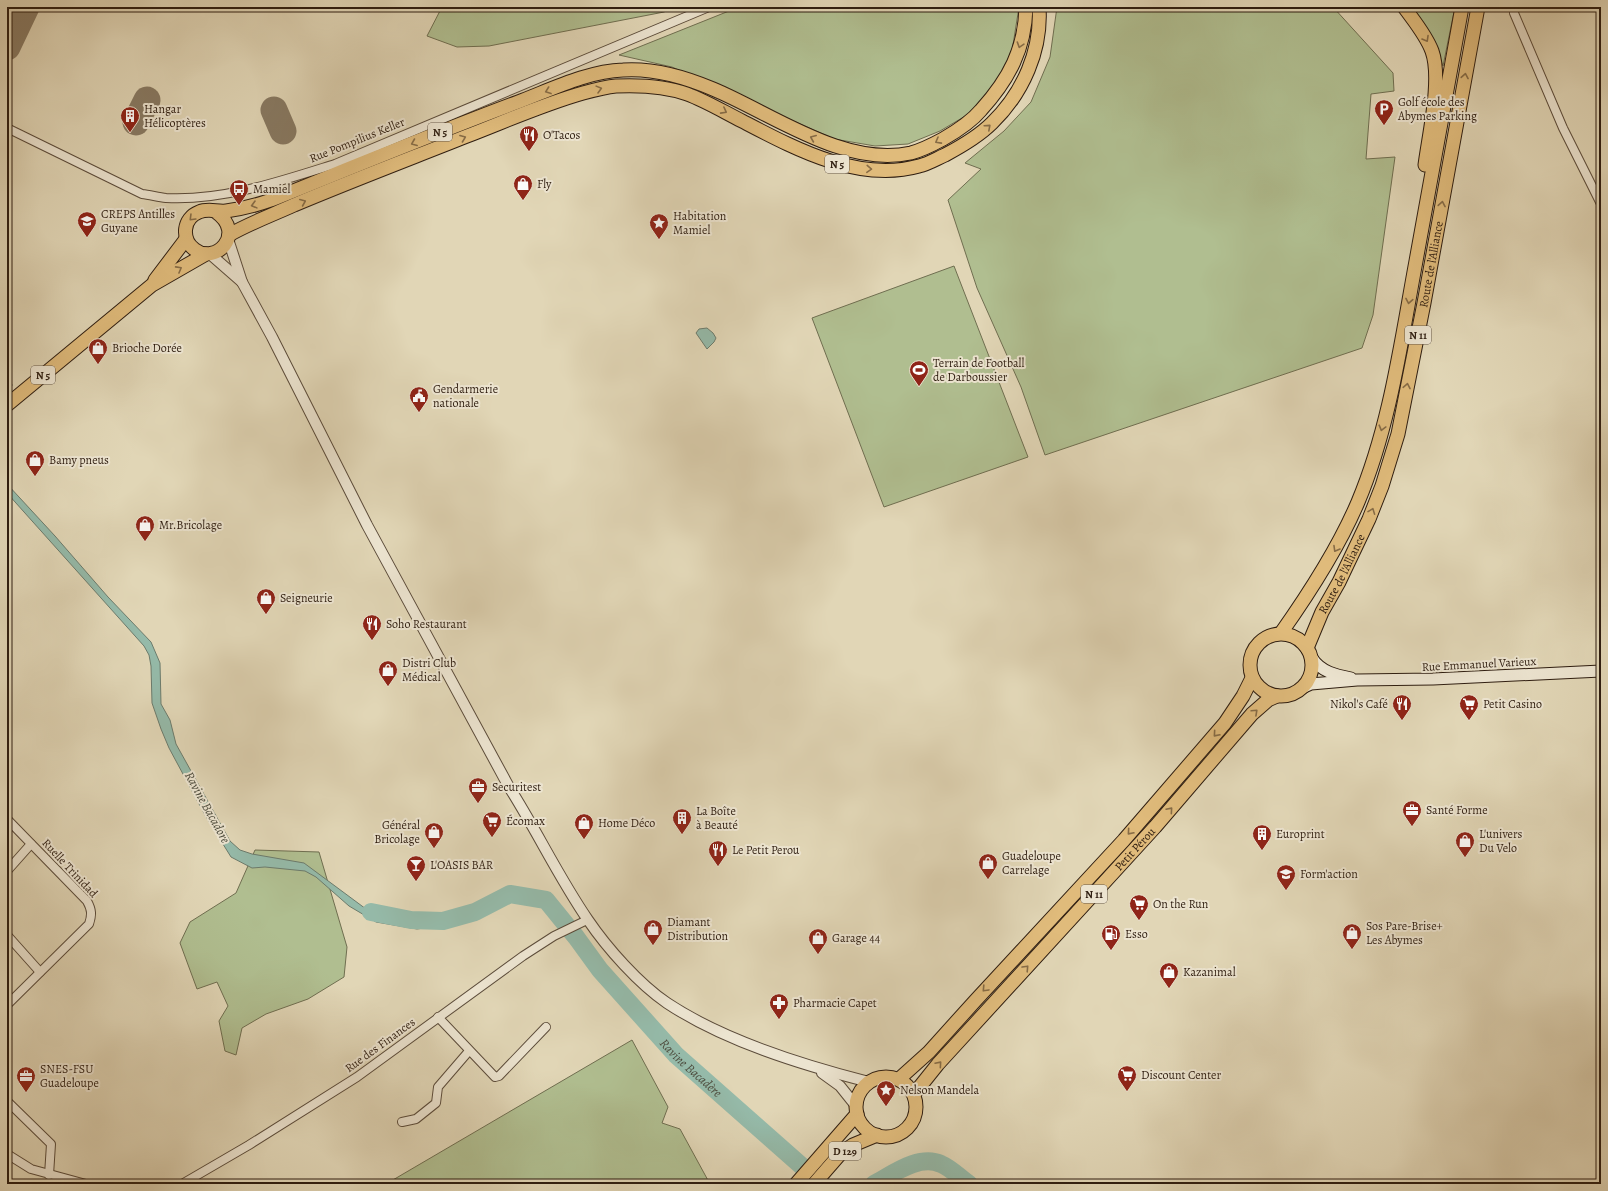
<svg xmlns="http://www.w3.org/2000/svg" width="1608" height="1191" font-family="Alegreya,serif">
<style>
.green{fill:#b0be90;stroke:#6f6e50}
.water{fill:#95baa9;stroke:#6c7b6c}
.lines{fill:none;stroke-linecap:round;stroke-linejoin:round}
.stream{stroke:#6c7b6c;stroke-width:3}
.river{stroke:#95baa9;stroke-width:18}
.taxiway{stroke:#887a63;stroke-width:27}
.minor-casing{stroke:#5b4b3a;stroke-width:10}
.tertiary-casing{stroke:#5b4b3a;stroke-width:12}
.secondary-casing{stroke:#2e1d10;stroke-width:13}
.primary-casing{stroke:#2e1d10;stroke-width:15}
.trunk-casing{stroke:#2e1d10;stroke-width:15}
.minor{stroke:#ece4d0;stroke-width:8}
.tertiary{stroke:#ece4d0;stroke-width:10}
.secondary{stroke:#ece4d0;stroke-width:11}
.primary{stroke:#e0bb7b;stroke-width:13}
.trunk{stroke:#e0bb7b;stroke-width:13}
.oneway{stroke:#876c46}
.labels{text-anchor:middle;stroke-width:4;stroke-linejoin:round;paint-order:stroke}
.shield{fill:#ece4d0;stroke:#67594a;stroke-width:1}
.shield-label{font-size:11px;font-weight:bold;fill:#2e1d10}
.poi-label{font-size:12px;fill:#2e1d10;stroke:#ece4d0;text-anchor:start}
.street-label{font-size:12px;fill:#2e1d10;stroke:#ece4d0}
.water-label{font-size:13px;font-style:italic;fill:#4d4c3e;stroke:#ece4d0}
</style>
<rect width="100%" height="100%" fill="#e1d6b6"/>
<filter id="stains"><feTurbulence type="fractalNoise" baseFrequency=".005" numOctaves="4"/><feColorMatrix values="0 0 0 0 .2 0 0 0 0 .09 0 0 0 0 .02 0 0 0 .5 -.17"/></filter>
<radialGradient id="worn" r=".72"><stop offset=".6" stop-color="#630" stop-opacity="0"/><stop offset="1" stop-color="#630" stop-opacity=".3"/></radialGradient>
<!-- green -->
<g class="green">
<path d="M442,7H675L664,12L489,46L457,47L427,36Z"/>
<path d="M739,7H1019L1012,51L997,83L972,112L940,131L908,144L875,146L834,139L672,67L619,55Z"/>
<path d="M1057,7H1333L1393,73L1394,91L1371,94L1366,159L1395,157L1373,315L1362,348L1045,455L1021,387L977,288L948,200L981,169L965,163L1004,131L1031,102L1050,57Z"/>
<path d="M1409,7H1455L1443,66L1436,47Z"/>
<path d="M954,266L1028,457L884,507L812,318Z"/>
<path d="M255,850L319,852L347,947L344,977L308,999L266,1014L242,1028L236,1055L225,1051L219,1021L228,1006L217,982L197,989L180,943L190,922L236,893Z"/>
<path d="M632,1040L668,1107L662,1123L680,1129L710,1184H386Z"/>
</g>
<!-- water -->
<g class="water">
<path d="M707,328L713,333L716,338L714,342L707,349L696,333L699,329Z"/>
<path d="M7,484L55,536L108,597L151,642L160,663L161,704L170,720L176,744L230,841L240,850L252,854L304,863L366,909L411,920L446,919L455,914L458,921L438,926L417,929L376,922L349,906L316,877L305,871L265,867L252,868L231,857L205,815L169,748L161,729L152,703L151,666L149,655L144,646L7,493Z"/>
</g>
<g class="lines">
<!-- stream -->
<path class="stream" d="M7,388L11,385"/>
<!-- river -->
<g class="river">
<path id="s1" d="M371,912L411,920L443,921L475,912L510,894L546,900L576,937L600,970L676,1055L822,1184"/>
<path d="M874,1184C893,1174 919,1154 941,1164C951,1168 960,1178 969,1184"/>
</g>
<!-- taxiway -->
<g class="taxiway">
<path d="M7,47L26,7"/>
<path d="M274,110L283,131"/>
<path d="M136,122L147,100"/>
</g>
<defs>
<g id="minor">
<path d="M1514,13L1563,128L1601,204"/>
<path d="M7,128L142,194C150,195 158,197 166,198C223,201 281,181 335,164L709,7"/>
<path d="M7,819L87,901C92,910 92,915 89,924L7,1005"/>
<path d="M7,871L31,844"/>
<path d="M7,935L40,972"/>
<path d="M438,1017L495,1077L499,1076L546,1027"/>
<path d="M7,1101L51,1144L49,1175"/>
<path d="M402,1122L416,1119L436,1103L438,1087L469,1051"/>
<path d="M7,1154L31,1169L86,1184"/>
<path d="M182,1184L249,1145L357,1077L523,956L554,936L587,920"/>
</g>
<g id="tertiary">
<path d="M228,239L242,282L272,337L367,525L509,787C537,831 559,878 588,920C607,948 639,984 667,1003C724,1041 802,1065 869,1082"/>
<path d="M210,254L242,282"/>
<path d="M822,1073L840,1086L856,1106"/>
</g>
<g id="secondary">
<path d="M1312,658C1321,672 1336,675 1351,678"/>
<path d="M1302,688L1311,684L1357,680L1433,679L1601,671"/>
</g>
<g id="primary">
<path d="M216,212C247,234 215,266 194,249C181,239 183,218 199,212C208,208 217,212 226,211C242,209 257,205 271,200C353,167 435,133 518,102C550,90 588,71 623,70C653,68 685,77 713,89C771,113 844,168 911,153C922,150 932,145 943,139C957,131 971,122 981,110C1009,79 1025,49 1026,7"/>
<path d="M229,235C250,223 272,215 294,205C351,181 409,159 467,136C506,121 544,104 583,93C594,90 605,87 616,86C639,85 665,86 687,94C706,101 724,112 742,121C794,148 858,183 919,166C928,164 936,159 945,155C962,146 979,136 992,123C1023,93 1042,50 1039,7"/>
<path d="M155,280L186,239"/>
<path d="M7,405L152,285L206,254"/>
</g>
<g id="trunk">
<path d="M1404,7C1414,21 1426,35 1432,51C1442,79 1429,134 1425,165"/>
<path d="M1281,633C1310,592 1338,549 1358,502C1390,426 1401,342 1416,261C1431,176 1447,92 1462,7"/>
<circle cx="1281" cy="665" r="31"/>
<path id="s2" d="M1307,648L1322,612L1339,582L1369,519L1382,486L1398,434L1424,303L1478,7"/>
<circle cx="886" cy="1107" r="30"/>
<path d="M899,1079L929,1052L975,1001L1124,840L1225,723L1243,696L1252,678"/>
<path id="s3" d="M914,1094L938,1064L1155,827L1252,714L1268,700L1277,696"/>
<path d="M796,1184L857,1114"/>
<path d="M814,1184L841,1153L853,1145L877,1135"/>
</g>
</defs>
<!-- minor casing -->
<use href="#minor" class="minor-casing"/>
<!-- tertiary casing -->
<use href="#tertiary" class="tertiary-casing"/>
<!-- secondary casing -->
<use href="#secondary" class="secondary-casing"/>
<!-- primary casing -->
<use href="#primary" class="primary-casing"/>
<!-- trunk casing -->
<use href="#trunk" class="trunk-casing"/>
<!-- minor -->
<use href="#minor" class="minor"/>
<!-- tertiary -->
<use href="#tertiary" class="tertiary"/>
<!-- secondary -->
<use href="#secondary" class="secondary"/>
<!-- primary -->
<use href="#primary" class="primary"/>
<!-- trunk -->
<use href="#trunk" class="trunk"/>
</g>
<!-- one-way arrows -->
<defs><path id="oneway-chevron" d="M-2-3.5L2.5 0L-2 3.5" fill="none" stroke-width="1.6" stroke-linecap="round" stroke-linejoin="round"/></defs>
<g class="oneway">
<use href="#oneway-chevron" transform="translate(1426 39) rotate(60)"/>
<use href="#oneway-chevron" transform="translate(1020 45) rotate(108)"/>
<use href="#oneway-chevron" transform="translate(1465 76) rotate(-80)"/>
<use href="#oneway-chevron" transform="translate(599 89) rotate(-15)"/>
<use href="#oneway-chevron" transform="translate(548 91) rotate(160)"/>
<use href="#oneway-chevron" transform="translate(724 111) rotate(28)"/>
<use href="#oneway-chevron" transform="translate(988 127) rotate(-42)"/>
<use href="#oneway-chevron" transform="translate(463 138) rotate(-21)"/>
<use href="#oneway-chevron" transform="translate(813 138) rotate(-157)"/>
<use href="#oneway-chevron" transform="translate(938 141) rotate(151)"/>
<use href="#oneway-chevron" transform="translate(414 143) rotate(158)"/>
<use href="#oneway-chevron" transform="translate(869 169) rotate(3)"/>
<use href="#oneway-chevron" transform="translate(303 202) rotate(-23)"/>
<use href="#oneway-chevron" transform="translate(1442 204) rotate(-80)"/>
<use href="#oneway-chevron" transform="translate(254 205) rotate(165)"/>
<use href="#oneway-chevron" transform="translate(192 218) rotate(135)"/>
<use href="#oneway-chevron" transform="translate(179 269) rotate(-29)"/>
<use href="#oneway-chevron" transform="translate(1409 301) rotate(100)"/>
<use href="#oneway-chevron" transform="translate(1407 386) rotate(-79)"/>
<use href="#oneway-chevron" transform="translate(1382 428) rotate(105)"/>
<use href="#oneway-chevron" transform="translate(1372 511) rotate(-69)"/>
<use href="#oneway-chevron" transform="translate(1336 549) rotate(120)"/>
<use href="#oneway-chevron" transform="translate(1255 712) rotate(-43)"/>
<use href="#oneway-chevron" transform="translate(1216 734) rotate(131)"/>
<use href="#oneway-chevron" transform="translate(1170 810) rotate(-49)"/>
<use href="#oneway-chevron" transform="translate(1130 832) rotate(131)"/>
<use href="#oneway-chevron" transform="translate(1026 968) rotate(-47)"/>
<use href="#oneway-chevron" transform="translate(985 989) rotate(133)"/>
<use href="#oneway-chevron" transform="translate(939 1064) rotate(-49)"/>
</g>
<!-- icons -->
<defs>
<symbol id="parking-pin" viewBox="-11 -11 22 30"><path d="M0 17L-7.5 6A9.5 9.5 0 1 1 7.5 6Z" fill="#8f2418" stroke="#ece4d0"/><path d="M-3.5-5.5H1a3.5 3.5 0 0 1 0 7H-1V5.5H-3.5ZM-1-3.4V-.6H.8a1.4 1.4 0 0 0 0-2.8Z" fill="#fff"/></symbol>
<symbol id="building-pin" viewBox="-11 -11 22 30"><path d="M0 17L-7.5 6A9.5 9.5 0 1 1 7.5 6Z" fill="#8f2418" stroke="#ece4d0"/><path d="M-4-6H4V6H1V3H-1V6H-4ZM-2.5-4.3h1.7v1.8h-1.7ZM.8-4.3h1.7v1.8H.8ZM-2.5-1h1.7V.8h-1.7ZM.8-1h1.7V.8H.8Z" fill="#fff"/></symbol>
<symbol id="restaurant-pin" viewBox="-11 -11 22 30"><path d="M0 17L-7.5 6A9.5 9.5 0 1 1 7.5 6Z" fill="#8f2418" stroke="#ece4d0"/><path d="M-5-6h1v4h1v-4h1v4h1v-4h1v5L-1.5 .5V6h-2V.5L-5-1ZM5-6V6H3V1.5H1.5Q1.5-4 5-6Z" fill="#fff"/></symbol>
<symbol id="shop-pin" viewBox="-11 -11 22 30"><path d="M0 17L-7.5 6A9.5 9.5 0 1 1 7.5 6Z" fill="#8f2418" stroke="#ece4d0"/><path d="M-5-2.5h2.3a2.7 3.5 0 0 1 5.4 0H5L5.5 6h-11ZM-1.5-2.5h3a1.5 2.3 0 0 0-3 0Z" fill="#fff"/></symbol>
<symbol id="bus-pin" viewBox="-11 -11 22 30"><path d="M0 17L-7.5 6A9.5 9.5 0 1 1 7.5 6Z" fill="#8f2418" stroke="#ece4d0"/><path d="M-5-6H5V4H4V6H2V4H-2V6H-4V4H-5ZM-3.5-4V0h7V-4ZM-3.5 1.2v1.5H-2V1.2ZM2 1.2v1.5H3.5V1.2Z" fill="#fff"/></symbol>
<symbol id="university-pin" viewBox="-11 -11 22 30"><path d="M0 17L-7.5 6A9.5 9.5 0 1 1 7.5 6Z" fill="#8f2418" stroke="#ece4d0"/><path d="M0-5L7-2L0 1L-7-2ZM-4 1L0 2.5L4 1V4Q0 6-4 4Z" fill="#fff"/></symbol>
<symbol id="sight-pin" viewBox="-11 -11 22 30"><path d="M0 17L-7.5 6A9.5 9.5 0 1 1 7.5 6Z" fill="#8f2418" stroke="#ece4d0"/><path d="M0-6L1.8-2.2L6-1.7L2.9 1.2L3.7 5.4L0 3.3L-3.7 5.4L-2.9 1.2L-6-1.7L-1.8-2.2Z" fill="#fff"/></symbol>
<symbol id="stadium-pin" viewBox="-11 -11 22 30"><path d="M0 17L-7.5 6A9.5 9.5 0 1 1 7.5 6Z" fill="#8f2418" stroke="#ece4d0"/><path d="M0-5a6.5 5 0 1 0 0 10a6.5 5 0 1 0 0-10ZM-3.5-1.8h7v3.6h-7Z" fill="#fff"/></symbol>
<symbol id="civic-pin" viewBox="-11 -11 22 30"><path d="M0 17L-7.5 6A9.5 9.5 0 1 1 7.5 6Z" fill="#8f2418" stroke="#ece4d0"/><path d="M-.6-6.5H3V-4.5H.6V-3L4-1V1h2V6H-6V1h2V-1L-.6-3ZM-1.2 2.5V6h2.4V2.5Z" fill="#fff"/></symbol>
<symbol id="supermarket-pin" viewBox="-11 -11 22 30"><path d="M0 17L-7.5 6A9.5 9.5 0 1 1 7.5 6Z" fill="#8f2418" stroke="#ece4d0"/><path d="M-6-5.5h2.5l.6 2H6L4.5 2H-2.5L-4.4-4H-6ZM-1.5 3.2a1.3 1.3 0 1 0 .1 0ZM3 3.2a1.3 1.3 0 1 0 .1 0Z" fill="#fff"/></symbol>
<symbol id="office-pin" viewBox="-11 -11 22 30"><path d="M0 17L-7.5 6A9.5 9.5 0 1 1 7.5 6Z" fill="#8f2418" stroke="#ece4d0"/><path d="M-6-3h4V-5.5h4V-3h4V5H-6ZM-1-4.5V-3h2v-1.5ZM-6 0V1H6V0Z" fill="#fff"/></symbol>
<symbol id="bar-pin" viewBox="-11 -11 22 30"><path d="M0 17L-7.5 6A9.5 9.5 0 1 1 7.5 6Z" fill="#8f2418" stroke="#ece4d0"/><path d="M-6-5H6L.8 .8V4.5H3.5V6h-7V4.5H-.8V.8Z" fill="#fff"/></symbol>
<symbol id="fuel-pin" viewBox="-11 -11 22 30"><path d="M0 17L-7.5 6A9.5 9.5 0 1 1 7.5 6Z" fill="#8f2418" stroke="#ece4d0"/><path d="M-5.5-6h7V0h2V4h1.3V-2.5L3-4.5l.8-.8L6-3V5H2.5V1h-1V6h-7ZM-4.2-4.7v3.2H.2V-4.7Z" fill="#fff"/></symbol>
<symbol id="pharmacy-pin" viewBox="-11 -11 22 30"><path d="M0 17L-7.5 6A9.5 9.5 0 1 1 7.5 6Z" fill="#8f2418" stroke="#ece4d0"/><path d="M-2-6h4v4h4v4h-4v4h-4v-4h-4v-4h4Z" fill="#fff"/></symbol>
</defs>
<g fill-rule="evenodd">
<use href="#parking-pin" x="1373" y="98" width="22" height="30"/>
<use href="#building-pin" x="119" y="105" width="22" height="30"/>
<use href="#restaurant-pin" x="518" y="124" width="22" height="30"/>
<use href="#shop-pin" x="512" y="173" width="22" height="30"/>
<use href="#bus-pin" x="228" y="178" width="22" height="30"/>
<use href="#university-pin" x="76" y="210" width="22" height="30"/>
<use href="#sight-pin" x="648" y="212" width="22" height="30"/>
<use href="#shop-pin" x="87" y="337" width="22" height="30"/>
<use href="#stadium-pin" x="908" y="359" width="22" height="30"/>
<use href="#civic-pin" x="408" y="385" width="22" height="30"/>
<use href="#shop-pin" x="24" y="449" width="22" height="30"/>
<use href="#shop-pin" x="134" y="514" width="22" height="30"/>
<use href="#shop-pin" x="255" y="587" width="22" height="30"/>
<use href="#restaurant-pin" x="361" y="613" width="22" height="30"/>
<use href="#shop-pin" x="377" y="659" width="22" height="30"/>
<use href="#restaurant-pin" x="1391" y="693" width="22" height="30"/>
<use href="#supermarket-pin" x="1458" y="693" width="22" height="30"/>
<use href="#office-pin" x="467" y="776" width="22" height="30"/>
<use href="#office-pin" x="1401" y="799" width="22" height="30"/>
<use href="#building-pin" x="671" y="807" width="22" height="30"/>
<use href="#supermarket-pin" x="481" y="810" width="22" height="30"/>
<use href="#shop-pin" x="573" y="812" width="22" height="30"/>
<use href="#shop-pin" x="423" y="821" width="22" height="30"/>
<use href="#building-pin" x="1251" y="823" width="22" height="30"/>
<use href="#shop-pin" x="1454" y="830" width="22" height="30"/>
<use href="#restaurant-pin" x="707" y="839" width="22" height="30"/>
<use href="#shop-pin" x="977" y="852" width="22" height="30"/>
<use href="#bar-pin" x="405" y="854" width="22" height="30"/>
<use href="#university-pin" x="1275" y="863" width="22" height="30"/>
<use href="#supermarket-pin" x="1128" y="893" width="22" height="30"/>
<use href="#shop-pin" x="642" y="918" width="22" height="30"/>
<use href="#shop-pin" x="1341" y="922" width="22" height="30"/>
<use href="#fuel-pin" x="1100" y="923" width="22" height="30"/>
<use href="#shop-pin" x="807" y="927" width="22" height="30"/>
<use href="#shop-pin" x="1158" y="961" width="22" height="30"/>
<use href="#pharmacy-pin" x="768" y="992" width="22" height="30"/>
<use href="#supermarket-pin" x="1116" y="1064" width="22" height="30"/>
<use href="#office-pin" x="15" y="1065" width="22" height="30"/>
<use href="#sight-pin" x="875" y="1079" width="22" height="30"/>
</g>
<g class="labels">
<!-- shield labels -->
<g class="shield">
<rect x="428" y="123" width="24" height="18" rx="3"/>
<rect x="825" y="155" width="24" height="18" rx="3"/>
<rect x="1405" y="326" width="26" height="18" rx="3"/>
<rect x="31" y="366" width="24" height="18" rx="3"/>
<rect x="1081" y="885" width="26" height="18" rx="3"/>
<rect x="829" y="1142" width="32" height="18" rx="3"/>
</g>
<g class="shield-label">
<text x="440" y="136">N 5</text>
<text x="837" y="168">N 5</text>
<text x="1418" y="339">N 11</text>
<text x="43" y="379">N 5</text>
<text x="1094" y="898">N 11</text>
<text x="845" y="1155">D 129</text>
</g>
<!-- poi labels -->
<g class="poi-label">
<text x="1398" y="106">Golf école des<tspan x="1398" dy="14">Abymes Parking</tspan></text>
<text x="144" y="113">Hangar<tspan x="144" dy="14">Hélicoptères</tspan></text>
<text x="543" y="139">O'Tacos</text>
<text x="537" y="188">Fly</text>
<text x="253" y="193">Mamiel</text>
<text x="101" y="218">CREPS Antilles<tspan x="101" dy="14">Guyane</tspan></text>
<text x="673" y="220">Habitation<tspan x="673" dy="14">Mamiel</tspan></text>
<text x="112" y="352">Brioche Dorée</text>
<text x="933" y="367">Terrain de Football<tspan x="933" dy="14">de Darboussier</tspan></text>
<text x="433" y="393">Gendarmerie<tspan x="433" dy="14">nationale</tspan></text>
<text x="49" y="464">Bamy pneus</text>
<text x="159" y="529">Mr.Bricolage</text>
<text x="280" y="602">Seigneurie</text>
<text x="386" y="628">Soho Restaurant</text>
<text x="402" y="667">Distri Club<tspan x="402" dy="14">Médical</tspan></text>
<text x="1388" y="708" text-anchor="end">Nikol's Café</text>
<text x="1483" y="708">Petit Casino</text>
<text x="492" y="791">Securitest</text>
<text x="1426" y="814">Santé Forme</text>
<text x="696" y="815">La Boîte<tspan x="696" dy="14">à Beauté</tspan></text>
<text x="506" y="825">Écomax</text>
<text x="598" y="827">Home Déco</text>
<text x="420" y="829" text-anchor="end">Général<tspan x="420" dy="14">Bricolage</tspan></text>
<text x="1276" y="838">Europrint</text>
<text x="1479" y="838">L'univers<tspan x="1479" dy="14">Du Velo</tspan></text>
<text x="732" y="854">Le Petit Perou</text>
<text x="1002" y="860">Guadeloupe<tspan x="1002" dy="14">Carrelage</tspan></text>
<text x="430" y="869">L'OASIS BAR</text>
<text x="1300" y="878">Form'action</text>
<text x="1153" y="908">On the Run</text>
<text x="667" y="926">Diamant<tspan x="667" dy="14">Distribution</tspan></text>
<text x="1366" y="930">Sos Pare-Brise+<tspan x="1366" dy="14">Les Abymes</tspan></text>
<text x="1125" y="938">Esso</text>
<text x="832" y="942">Garage 44</text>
<text x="1183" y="976">Kazanimal</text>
<text x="793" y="1007">Pharmacie Capet</text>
<text x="40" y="1073">SNES-FSU<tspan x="40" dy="14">Guadeloupe</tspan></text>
<text x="1141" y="1079">Discount Center</text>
<text x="900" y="1094">Nelson Mandela</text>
</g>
<!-- street labels -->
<g class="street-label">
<text transform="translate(357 140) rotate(-22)" y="4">Rue Pompilius Keller</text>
<text dy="4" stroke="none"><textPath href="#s2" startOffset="406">Route de l'Alliance</textPath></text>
<text dy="4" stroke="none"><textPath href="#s2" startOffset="82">Route de l'Alliance</textPath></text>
<text transform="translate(1479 664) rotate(-3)" y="4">Rue Emmanuel Varieux</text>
<text dy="4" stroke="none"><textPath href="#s3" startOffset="330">Petit Pérou</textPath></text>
<text transform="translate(70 868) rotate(47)" y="4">Ruelle Trinidad</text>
<text transform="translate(380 1045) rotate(-36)" y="4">Rue des Finances</text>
</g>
<!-- water labels -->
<g class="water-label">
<text transform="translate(208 807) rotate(61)" y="5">Ravine Bacadore</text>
<text dy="5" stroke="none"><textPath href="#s1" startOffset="404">Ravine Bacadère</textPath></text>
</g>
</g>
<!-- margin -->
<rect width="1608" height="1191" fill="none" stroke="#e1d6b6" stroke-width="24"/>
<rect x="8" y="8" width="1592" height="1175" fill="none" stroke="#2e1d10" stroke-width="2"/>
<rect x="12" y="12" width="1584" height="1167" fill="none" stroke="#2e1d10"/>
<rect width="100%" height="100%" filter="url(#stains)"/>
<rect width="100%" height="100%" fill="url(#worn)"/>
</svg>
